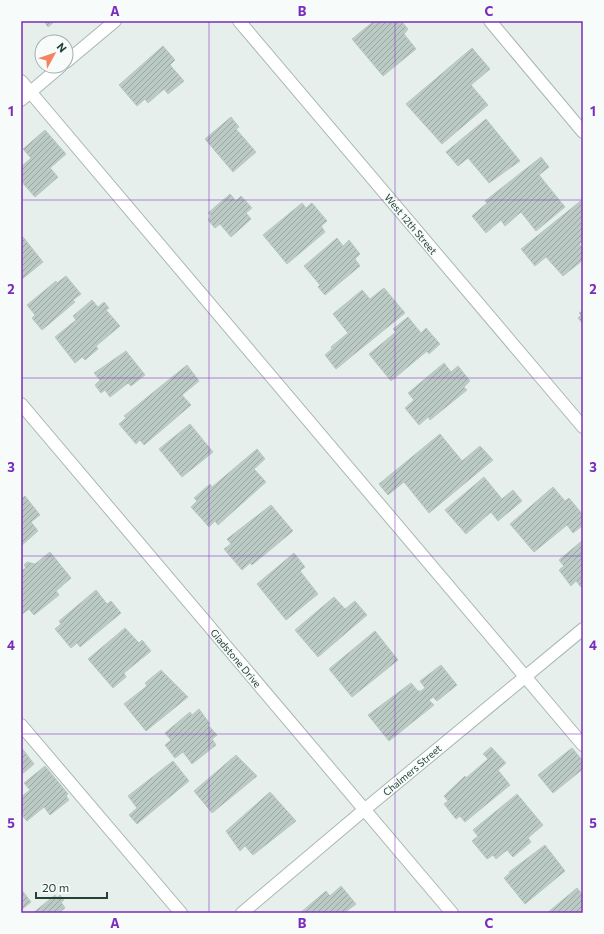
<svg xmlns="http://www.w3.org/2000/svg" width="604" height="934" font-family="Commissioner,sans-serif">
<style>
.building{fill:url(#building-hatch);stroke:#b8c9c2}
.lines{fill:none;stroke-linecap:round;stroke-linejoin:round}
.minor-casing{stroke:#a8b8b2;stroke-width:14}
.minor{stroke:#fff;stroke-width:12}
.grid{fill:none;stroke:#7b2cbf;stroke-width:1;stroke-opacity:0.55}
.labels{text-anchor:middle;stroke-width:3;stroke-linejoin:round;paint-order:stroke}
.street-label{font-size:10px;fill:#24423a;stroke:#f7fbf9}
.neatline{fill:none;stroke:#7b2cbf;stroke-width:1.5}
.grid-label{font-size:13px;text-anchor:middle;font-weight:bold;fill:#7b2cbf}
</style>
<defs>
<pattern id="building-hatch" width="6" height="6" patternUnits="userSpaceOnUse"><rect width="6" height="6" fill="#bbcac4"/><path d="M-1 1l2-2M0 6l6-6M5 7l2-2" fill="none" stroke="#98a6a0"/></pattern>
</defs>
<rect width="100%" height="100%" fill="#e6efeb"/>
<!-- building -->
<g class="building">
<path d="M44,21H55L48,27Z"/>
<path d="M374,21H401L408,29L404,34L416,49L383,76L352,39Z"/>
<path d="M163,46L175,60L170,65L184,81L168,94L164,89L148,103L145,99L137,106L119,85Z"/>
<path d="M472,48L490,69L471,85L488,105L442,144L406,104Z"/>
<path d="M231,117L239,127L236,129L256,152L233,172L205,139Z"/>
<path d="M486,119L520,161L489,183L468,158L458,166L446,152Z"/>
<path d="M45,130L66,154L50,168L58,177L35,197L21,181V167L31,158L23,149Z"/>
<path d="M541,157L549,167L539,175L565,207L536,231L521,212L505,226L501,220L486,233L472,216L487,203L485,201Z"/>
<path d="M230,194L236,201L241,196L252,208L246,213L251,219L231,237L220,224L215,228L208,220L211,216L208,213Z"/>
<path d="M583,199V241L579,244L583,249V260L563,276L546,257L535,266L521,249Z"/>
<path d="M302,203L306,208L312,203L327,221L321,226L325,232L287,264L263,235Z"/>
<path d="M23,237L43,262L21,280V238Z"/>
<path d="M337,238L343,246L349,240L360,254L355,259L360,266L325,295L318,287L320,285L304,266Z"/>
<path d="M66,276L81,294L73,300L75,302L42,330L32,318L35,315L27,305L56,281L57,283Z"/>
<path d="M384,288L405,313L336,369L325,355L332,349L331,347L348,333L333,314L362,290L370,299Z"/>
<path d="M92,300L98,307L104,302L109,308L106,310L120,326L96,346L98,349L85,360L82,357L75,363L55,337L76,320L73,316Z"/>
<path d="M583,311V324L578,318L581,315L579,313Z"/>
<path d="M408,317L421,333L426,328L440,344L429,354L427,351L391,381L369,354L396,332L393,329Z"/>
<path d="M126,351L145,375L131,386L128,383L110,397L105,390L101,393L95,385L100,380L94,373Z"/>
<path d="M444,363L451,372L458,366L470,381L464,387L467,390L430,420L428,417L419,425L405,408L414,400L408,393Z"/>
<path d="M187,365L199,381L182,395L191,405L144,445L140,440L136,444L119,424L126,418L124,416Z"/>
<path d="M190,424L213,452L182,477L159,449Z"/>
<path d="M440,434L462,461L480,446L493,460L429,513L404,482L388,495L379,484Z"/>
<path d="M257,449L265,459L254,469L266,482L218,525L215,521L209,527L191,507L197,501L194,498L210,484L212,487Z"/>
<path d="M484,477L502,499L513,490L522,501L498,521L491,512L466,534L445,510Z"/>
<path d="M553,487L565,501L569,498L583,515V525L573,533L567,525L534,552L510,524Z"/>
<path d="M25,496L40,515L31,522L38,531L21,546V499Z"/>
<path d="M271,505L293,531L252,565L250,563L242,570L224,549L231,544L227,539Z"/>
<path d="M583,540V585L581,587L576,581L571,586L559,570L564,566L559,560Z"/>
<path d="M50,552L71,578L56,591L59,595L34,615L29,609L21,615V571L26,568L24,565L27,562L35,564Z"/>
<path d="M294,553L305,567L300,571L318,594L286,620L257,584Z"/>
<path d="M96,590L107,604L111,601L121,613L80,647L77,643L71,648L55,629L61,624L59,621Z"/>
<path d="M334,597L345,609L355,601L367,615L318,657L295,630Z"/>
<path d="M125,628L139,643L142,640L151,651L124,673L126,677L113,688L88,659Z"/>
<path d="M375,631L398,660L352,697L329,669Z"/>
<path d="M441,665L457,685L437,701L433,697L429,700L434,705L389,741L368,715L411,683L418,691H421L425,688L420,681Z"/>
<path d="M161,670L188,697L146,731L124,704L147,686L145,683Z"/>
<path d="M199,709L210,724L208,725L217,735L212,739L216,745L192,764L183,752L175,758L165,745L171,740L165,733L190,712L192,715Z"/>
<path d="M21,747L34,764L21,775Z"/>
<path d="M491,747L506,763L498,770L510,785L465,822L460,816L456,819L444,804L448,801L444,796L465,776L466,778L488,759L483,754Z"/>
<path d="M572,748L583,761V769L553,793L538,775Z"/>
<path d="M236,755L257,776L212,813L194,791Z"/>
<path d="M173,761L189,781L137,824L129,815L137,808L128,796Z"/>
<path d="M45,766L68,794L66,796L69,800L50,815L44,807L27,821L21,814V797L30,790L24,783Z"/>
<path d="M270,792L296,821L253,855L245,846L240,851L226,831Z"/>
<path d="M517,794L543,825L528,838L531,842L513,857L507,850L496,859L493,855L487,859L472,841L478,836L473,830Z"/>
<path d="M545,845L565,871L525,904L504,878L510,873L509,872Z"/>
<path d="M341,886L356,904L344,913H300L326,891L330,896Z"/>
<path d="M577,888L583,895V913H547Z"/>
<path d="M21,889L31,902L21,910Z"/>
<path d="M55,895L57,898L60,895L64,900L61,902L65,908L61,911L62,913H33Z"/>
</g>
<g class="lines">
<defs>
<g id="minor">
<path d="M239,21L583,427"/>
<path d="M490,21L583,132"/>
<path d="M66,62L115,21"/>
<path d="M21,81L583,745"/>
<path d="M21,100L61,66"/>
<path d="M21,404L452,913"/>
<path d="M21,725L181,913"/>
<path d="M242,913L364,810L583,629"/>
</g>
</defs>
<!-- minor casing -->
<use href="#minor" class="minor-casing"/>
<!-- minor -->
<use href="#minor" class="minor"/>
</g>
<!-- grid -->
<path class="grid" d="M209,21V913M395,21V913M21,200H583M21,378H583M21,556H583M21,734H583"/>
<g class="labels">
<!-- street labels -->
<g class="street-label">
<text transform="translate(411 224) rotate(50)" y="4">West 12th Street</text>
<text transform="translate(236 658) rotate(50)" y="4">Gladstone Drive</text>
<text transform="translate(412 770) rotate(-40)" y="4">Chalmers Street</text>
</g>
</g>
<!-- border -->
<rect width="604" height="934" fill="none" stroke="#f7fbf9" stroke-width="44"/>
<!-- north arrow -->
<g transform="translate(54 54) rotate(50)"><circle r="19" fill="#f7fbf9" stroke="#a3b1ad"/>
<path d="M0-3L7 15L0 10L-7 15Z" fill="#f4845f"/>
<text y="-6" font-size="11" font-weight="bold" text-anchor="middle" fill="#24423a">N</text>
</g>
<!-- scale -->
<path d="M36 892v6h71v-6" fill="none" stroke="#24423a" stroke-width="2"/>
<text x="42" y="892" font-size="12" fill="#24423a" stroke="#f7fbf9" stroke-width="3" paint-order="stroke">20 m</text>
<rect x="22" y="22" width="560" height="890" class="neatline"/>
<g class="grid-label">
<text x="115" y="16">A</text>
<text x="302" y="16">B</text>
<text x="489" y="16">C</text>
<text x="11" y="116">1</text>
<text x="593" y="116">1</text>
<text x="11" y="294">2</text>
<text x="593" y="294">2</text>
<text x="11" y="472">3</text>
<text x="593" y="472">3</text>
<text x="11" y="650">4</text>
<text x="593" y="650">4</text>
<text x="11" y="828">5</text>
<text x="593" y="828">5</text>
<text x="115" y="928">A</text>
<text x="302" y="928">B</text>
<text x="489" y="928">C</text>
</g>
</svg>
